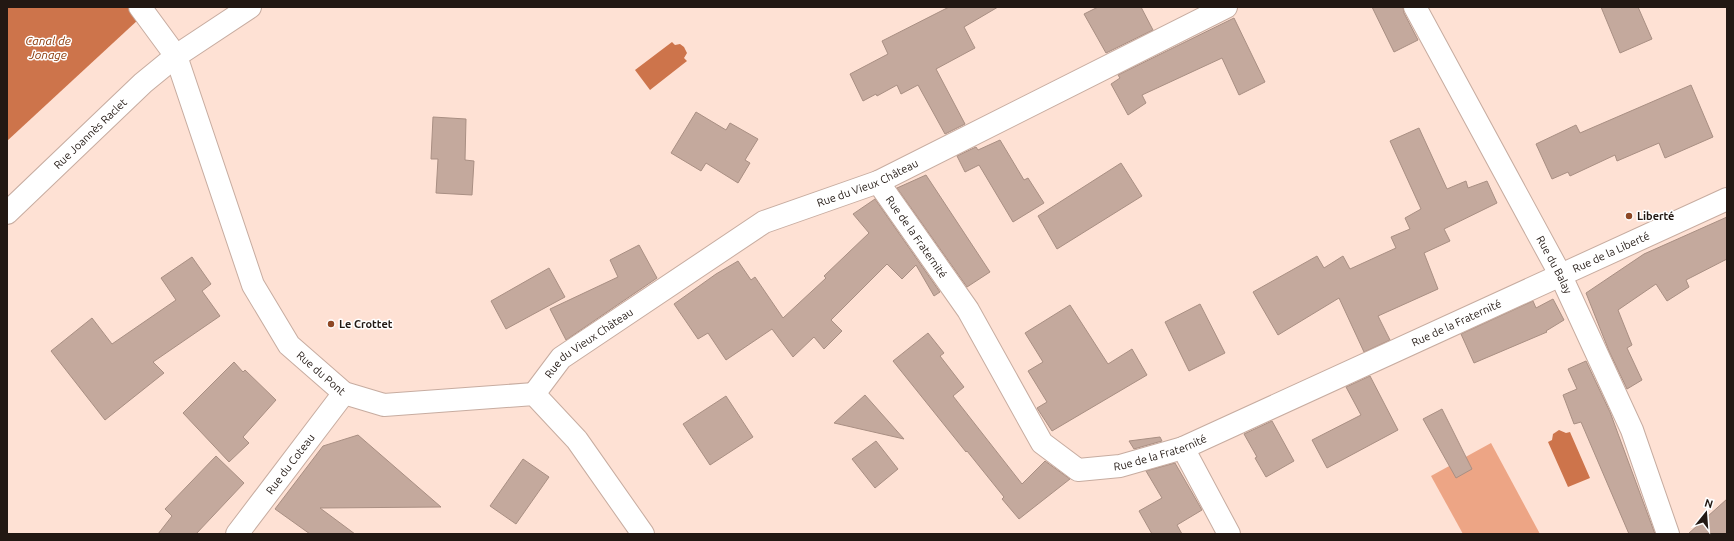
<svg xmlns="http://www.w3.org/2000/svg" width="1734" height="541" font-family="Ubuntu,sans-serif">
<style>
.green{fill:#eda585}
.water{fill:#cd744b}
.building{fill:#c4a99d;stroke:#a98f83}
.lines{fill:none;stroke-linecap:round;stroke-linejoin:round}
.minor-casing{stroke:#c7aca0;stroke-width:24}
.minor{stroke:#fff;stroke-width:22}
.poi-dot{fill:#8e4724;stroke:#fff;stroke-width:1.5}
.labels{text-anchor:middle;stroke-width:3;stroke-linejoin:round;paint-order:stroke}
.street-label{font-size:11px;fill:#221813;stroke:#fff}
.poi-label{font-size:11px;font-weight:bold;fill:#221813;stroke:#fff;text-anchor:start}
.water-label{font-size:12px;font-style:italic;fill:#8d3b0b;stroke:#fff}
</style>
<rect width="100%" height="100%" fill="#fee1d4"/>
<!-- green -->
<path class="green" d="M1491,443L1540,534H1463L1431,476Z"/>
<!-- water -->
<g class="water">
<path d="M7,7H152L7,141Z"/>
<path d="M672,42L675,45L680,44L684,47L687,53L684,58L687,61L650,90L635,70Z"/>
<path d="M1559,430L1566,433L1570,432L1590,478L1568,487L1548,442L1552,440L1553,434Z"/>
</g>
<!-- building -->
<g class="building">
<path d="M949,7H998L964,27L975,48L936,69L965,124L945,134L918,85L901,94L897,85L877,96L876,94L863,101L850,74L888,54L882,41Z"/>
<path d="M1098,7H1141L1153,30L1106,53L1084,14Z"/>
<path d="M1372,7H1403L1404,13L1418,40L1394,52Z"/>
<path d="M1601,7H1638L1652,39L1620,53Z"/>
<path d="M1234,18L1265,82L1239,95L1222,58L1142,95L1146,103L1128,115L1111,84L1120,78L1118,75Z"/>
<path d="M1691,85L1713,137L1665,158L1659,143L1617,161L1615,155L1570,176L1568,172L1552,179L1536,144L1576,125L1580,133Z"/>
<path d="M696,112L726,130L730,123L758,139L745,160L750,163L738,183L706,163L701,171L671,153Z"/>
<path d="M433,117L466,119L465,160L474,161L472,195L436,193L438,159H431Z"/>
<path d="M1419,128L1447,189L1466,181L1468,188L1487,181L1497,203L1444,229L1450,241L1424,253L1438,289L1378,316L1390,340L1364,352L1339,298L1278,335L1253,292L1317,256L1324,268L1343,256L1350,269L1396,248L1391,237L1410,229L1405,218L1421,209L1390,141Z"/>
<path d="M1000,140L1024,180L1028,178L1044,203L1013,222L979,165L965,172L957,156L976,147L978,150Z"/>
<path d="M1121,163L1142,196L1057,249L1038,216Z"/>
<path d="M926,175L990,272L967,287L897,188Z"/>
<path d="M875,199L940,292L934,296L916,265L902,279L887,264L831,320L842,331L824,349L814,337L793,357L772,329L726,360L708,333L698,339L674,304L716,274L738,261L751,280L755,277L783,318L826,278L824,276L869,233L853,214Z"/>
<path d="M1727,217V259L1686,280L1689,287L1667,301L1656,284L1618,310L1632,345L1627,348L1642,380L1627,389L1609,351L1586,293L1644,254Z"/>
<path d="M639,245L657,278L566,340L550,309L618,277L610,260Z"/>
<path d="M192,257L211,284L202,291L220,316L153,362L164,373L105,420L51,351L92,318L112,344L176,300L161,278Z"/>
<path d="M549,268L565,297L506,329L491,301Z"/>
<path d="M1553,299L1564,320L1546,331L1547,332L1474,363L1461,334L1533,301L1536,308Z"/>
<path d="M1200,304L1225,353L1189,371L1165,322Z"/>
<path d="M1070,305L1108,364L1132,349L1147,375L1052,431L1037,408L1047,402L1028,371L1043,362L1025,333Z"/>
<path d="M928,333L944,353L940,356L964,387L953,396L1022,484L1045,461L1070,479L1019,519L1002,499L1004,497L967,451L966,452L893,361Z"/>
<path d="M1586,361L1610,412L1655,534H1629L1581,422L1574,424L1563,395L1577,389L1568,369Z"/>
<path d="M234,362L243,372L245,370L276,400L243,437L249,443L229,462L183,413Z"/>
<path d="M1370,376L1398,430L1327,468L1312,440L1361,415L1346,387Z"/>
<path d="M865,395L904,439L834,423Z"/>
<path d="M726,396L753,437L710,465L683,424Z"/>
<path d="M1442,409L1472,469L1456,478L1423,419Z"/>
<path d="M1272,421L1294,461L1266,477L1255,458L1257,457L1244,434Z"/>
<path d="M358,435L441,507L320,508L355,534H310L275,509L323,446Z"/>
<path d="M1160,437L1162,441L1134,449L1129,441Z"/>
<path d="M876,441L898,469L875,488L852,459Z"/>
<path d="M216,456L244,483L196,534H158L172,516L165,509Z"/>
<path d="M523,459L549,477L516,524L490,506Z"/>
<path d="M1175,463L1202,510L1177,525L1182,534H1152L1139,511L1162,498L1146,471Z"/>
<path d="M1727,499V534H1688Z"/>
</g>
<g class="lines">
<defs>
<g id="minor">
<path id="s1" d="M140,7L176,56L253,285L289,345L344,393L384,405L534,394L577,440L643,534"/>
<path id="s2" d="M1415,7L1561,276L1632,430L1668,534"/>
<path id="s3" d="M878,182L968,310L1042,443L1078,470L1120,466L1183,448L1727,199"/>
<path id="s4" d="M7,213L143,83L176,56L250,7"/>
<path id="s5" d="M534,394L561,358L764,222L878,182L1226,7"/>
<path d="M1183,448L1229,534"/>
<path id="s6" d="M237,534L344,393"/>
</g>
</defs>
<!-- minor casing -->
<use href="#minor" class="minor-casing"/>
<!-- minor -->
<use href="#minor" class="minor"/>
</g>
<!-- markers -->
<g class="poi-dot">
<circle cx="1629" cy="216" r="4"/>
<circle cx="331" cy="324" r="4"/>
</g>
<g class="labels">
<!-- street labels -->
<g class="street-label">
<text dy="4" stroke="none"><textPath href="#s4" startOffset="115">Rue Joannès Raclet</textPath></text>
<text dy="4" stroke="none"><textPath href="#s5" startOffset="400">Rue du Vieux Château</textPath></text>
<text dy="4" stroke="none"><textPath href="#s3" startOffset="67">Rue de la Fraternité</textPath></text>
<text dy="4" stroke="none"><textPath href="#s3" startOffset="932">Rue de la Liberté</textPath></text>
<text dy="4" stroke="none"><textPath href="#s2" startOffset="293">Rue du Balay</textPath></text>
<text dy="4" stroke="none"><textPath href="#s3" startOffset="762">Rue de la Fraternité</textPath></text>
<text dy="4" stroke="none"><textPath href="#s5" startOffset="76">Rue du Vieux Château</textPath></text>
<text dy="4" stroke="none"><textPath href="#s1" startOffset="415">Rue du Pont</textPath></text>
<text dy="4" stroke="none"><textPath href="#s3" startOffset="438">Rue de la Fraternité</textPath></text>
<text dy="4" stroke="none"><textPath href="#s6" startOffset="88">Rue du Coteau</textPath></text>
</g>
<!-- poi labels -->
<g class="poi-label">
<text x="1637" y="220">Liberté</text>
<text x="339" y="328">Le Crottet</text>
</g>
<!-- water labels -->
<g class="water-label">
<text x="48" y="45">Canal de<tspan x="48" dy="14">Jonage</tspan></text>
</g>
</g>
<!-- border -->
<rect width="1734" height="541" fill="none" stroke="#221813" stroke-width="16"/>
<!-- north arrow -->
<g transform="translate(1706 513) rotate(17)" stroke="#ffffff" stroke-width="3" paint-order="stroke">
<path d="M0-3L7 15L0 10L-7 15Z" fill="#221813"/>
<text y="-6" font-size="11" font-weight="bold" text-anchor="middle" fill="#221813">N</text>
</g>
</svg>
